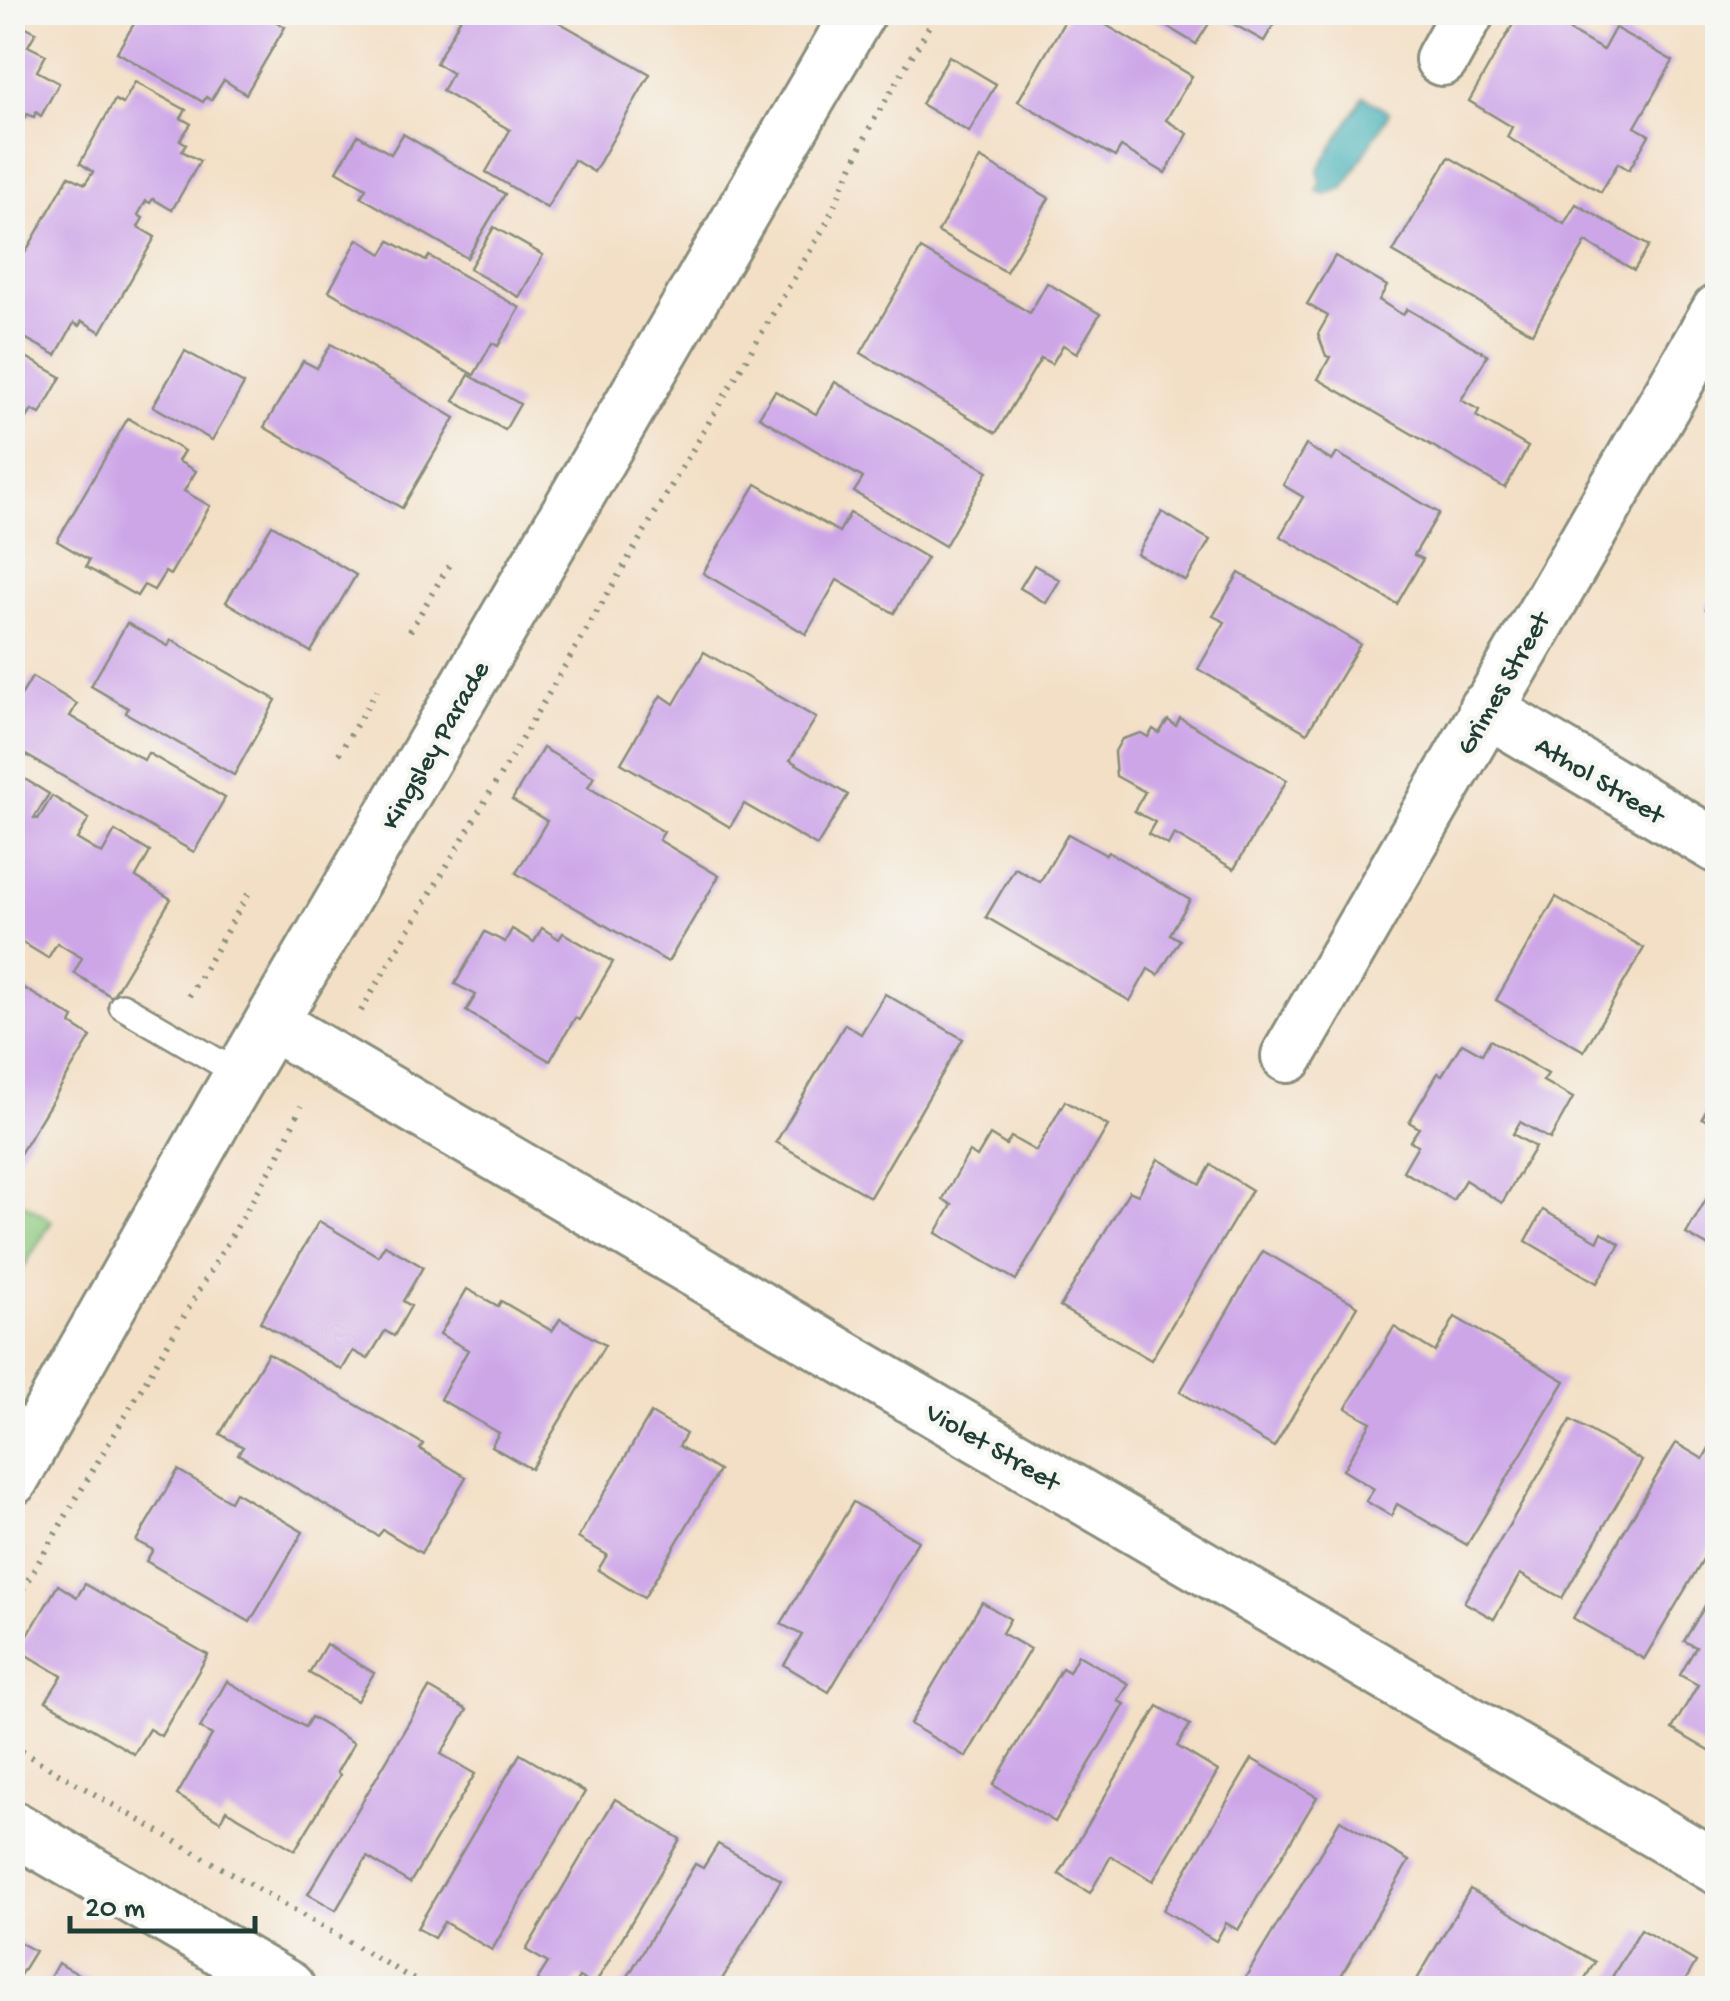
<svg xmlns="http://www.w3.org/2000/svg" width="1730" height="2001" font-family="'Gochi Hand',sans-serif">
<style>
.green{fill:#8eca80;stroke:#56845a;stroke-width:2.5}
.water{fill:#3bacb5;stroke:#2d7474;stroke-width:2.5}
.building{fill:#cda6e8}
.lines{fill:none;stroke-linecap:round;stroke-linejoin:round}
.service-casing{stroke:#898e7c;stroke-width:30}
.minor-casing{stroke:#898e7c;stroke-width:58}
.path{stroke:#898e7c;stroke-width:6;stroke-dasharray:2.5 8;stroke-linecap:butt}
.service{stroke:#fff;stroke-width:25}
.minor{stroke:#fff;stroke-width:52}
.labels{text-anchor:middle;stroke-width:9;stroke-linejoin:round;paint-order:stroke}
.street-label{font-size:28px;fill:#1f3d34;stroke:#f6f6f2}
</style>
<rect width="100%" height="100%" fill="#f6f6f2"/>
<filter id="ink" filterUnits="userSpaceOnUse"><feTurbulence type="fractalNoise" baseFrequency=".01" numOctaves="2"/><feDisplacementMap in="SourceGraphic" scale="20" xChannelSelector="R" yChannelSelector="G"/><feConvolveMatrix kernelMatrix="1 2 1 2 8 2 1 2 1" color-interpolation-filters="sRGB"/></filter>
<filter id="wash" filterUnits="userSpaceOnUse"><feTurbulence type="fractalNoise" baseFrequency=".0048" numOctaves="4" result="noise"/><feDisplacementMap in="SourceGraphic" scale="40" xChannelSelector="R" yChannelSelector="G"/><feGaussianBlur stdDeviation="2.25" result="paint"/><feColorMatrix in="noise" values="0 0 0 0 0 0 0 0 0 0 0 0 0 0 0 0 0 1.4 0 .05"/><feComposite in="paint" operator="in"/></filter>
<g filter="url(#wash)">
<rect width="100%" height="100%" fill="#f3dfc5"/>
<!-- green -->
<path class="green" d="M13,1197L52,1221L13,1284Z"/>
<!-- water -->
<path class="water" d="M1364,96L1389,113L1344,188L1326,195L1317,192L1321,183L1318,170Z"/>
<g id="blocks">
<!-- building -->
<g class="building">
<path d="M141,12H260L285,27L246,94L224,80L211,100L206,97L203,102L117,52Z"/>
<path d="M464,12H541L650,74L594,172L574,160L547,208L486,172L510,130L442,91L452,73L436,63Z"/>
<path d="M1070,12H1084L1192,76L1166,120L1188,134L1165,173L1121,147L1115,157L1018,101Z"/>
<path d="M1143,12H1281L1264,41L1215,14L1196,44Z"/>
<path d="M1520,12H1576L1580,15L1570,31L1603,50L1615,28L1673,61L1635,127L1649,135L1629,170L1618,163L1601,192L1507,137L1512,127L1469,101Z"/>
<path d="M12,20L36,32L28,46L46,55L37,71L59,83L41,116L36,112L34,117L27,114L24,120L12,114Z"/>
<path d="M949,56L996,84L969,132L921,104Z"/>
<path d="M135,82L186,110L181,118L191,124L180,140L186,144L182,151L200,161L172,210L153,199L150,203L146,201L138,215L143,218L138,227L155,237L101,332L82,321L79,326L74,323L56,355L12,331V276L69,176L85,184L93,172L80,163L115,100L123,104Z"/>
<path d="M403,134L505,194L467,258L361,197L366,188L337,171L358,135L391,154Z"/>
<path d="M1449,157L1564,224L1576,204L1649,246L1634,270L1586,242L1532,333L1393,252Z"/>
<path d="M980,158L1049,198L1006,272L938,232Z"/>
<path d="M494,227L543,255L519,297L469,269Z"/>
<path d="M358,239L382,254L390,241L426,261L429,256L520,308L498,346L492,343L474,375L329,291Z"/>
<path d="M921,249L1030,313L1047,283L1100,314L1077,353L1063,345L1052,364L1041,358L996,433L861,353Z"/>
<path d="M1335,256L1387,286L1379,300L1403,315L1407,309L1488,355L1461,400L1479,410L1476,416L1528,447L1505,488L1318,379L1330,357L1326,356L1318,334L1328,316L1307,304Z"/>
<path d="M331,344L455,418L402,508L264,427L303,361L317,368Z"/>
<path d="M12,349L61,377L40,414L32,410L12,442Z"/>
<path d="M185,351L244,384L212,440L153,406Z"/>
<path d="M469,375L520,404L505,430L454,401Z"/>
<path d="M835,382L988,471L945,546L854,492L863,478L759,417L775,391L816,414Z"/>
<path d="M128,418L184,451L178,461L196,471L184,491L210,506L170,575L165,572L154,590L144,585L137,596L86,567L89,560L57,541Z"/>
<path d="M1306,445L1332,461L1337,453L1439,513L1414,555L1423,559L1397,604L1280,536L1303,497L1283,485Z"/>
<path d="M756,484L839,532L850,513L927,558L894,613L837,580L806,634L703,573Z"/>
<path d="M1162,512L1210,540L1186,581L1137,554Z"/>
<path d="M272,525L356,575L311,652L226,602Z"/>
<path d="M1034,565L1060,580L1046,603L1020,588Z"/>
<path d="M1239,573L1360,644L1307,733L1198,669L1225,622L1213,616Z"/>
<path d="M1718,588V616L1706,609Z"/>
<path d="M127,623L168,646L171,640L276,700L234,775L126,713L128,708L91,686Z"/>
<path d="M704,652L816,718L790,760L848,795L817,846L744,804L730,827L621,763L661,695L674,704Z"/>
<path d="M32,677L77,704L70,716L144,760L148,753L225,798L194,852L12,747V711Z"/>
<path d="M1180,718L1287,780L1234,869L1174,834L1168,845L1148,834L1155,822L1134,811L1145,792L1116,776L1114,753L1122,739L1141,733L1148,737L1153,729L1159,733L1168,720L1176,726Z"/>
<path d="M543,748L594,777L588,787L664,832L659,840L719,876L668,962L516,873L547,821L512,800Z"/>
<path d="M15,773L49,794L34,818L38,819L52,796L89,819L77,839L102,854L115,831L150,852L136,877L171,899L112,997L74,973L82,958L57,943L48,958L12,936L17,922L12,919Z"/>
<path d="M1068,834L1106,855L1108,852L1190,900L1170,934L1180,940L1158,975L1148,969L1130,1001L986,917L1015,868L1040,882Z"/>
<path d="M1556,897L1644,948L1584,1051L1496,1000Z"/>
<path d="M542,928L559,939L563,933L613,962L579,1020L575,1018L550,1061L466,1011L476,995L455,984L485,932L505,942L512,929L534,942Z"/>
<path d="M12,981L74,1018L71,1024L91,1037L12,1167Z"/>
<path d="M885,994L963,1039L870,1197L776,1142L845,1024L861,1034Z"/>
<path d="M1490,1040L1548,1074L1543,1081L1573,1098L1550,1139L1520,1122L1513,1134L1535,1147L1502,1203L1465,1180L1453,1200L1403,1171L1418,1145L1410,1141L1419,1128L1409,1122L1438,1073L1442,1075L1462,1043L1482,1054Z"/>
<path d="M1718,1091V1127L1702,1118Z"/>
<path d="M1065,1101L1108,1126L1016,1280L936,1233L952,1205L943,1199L969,1152L977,1157L990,1135L1006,1145L1011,1137L1036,1151Z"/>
<path d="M1158,1159L1200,1184L1211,1165L1252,1190L1151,1360L1060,1307L1129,1191L1138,1195Z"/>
<path d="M1718,1179V1252L1686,1234Z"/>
<path d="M1543,1210L1598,1241L1602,1232L1620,1244L1597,1283L1526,1241Z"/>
<path d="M319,1221L378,1256L385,1245L423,1267L403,1301L411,1306L394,1336L385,1331L368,1359L353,1351L342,1370L260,1322Z"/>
<path d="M1263,1251L1358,1306L1274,1447L1180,1392Z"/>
<path d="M467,1289L498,1306L501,1301L552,1331L560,1319L605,1345L531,1469L491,1446L499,1433L440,1399L468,1350L440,1334Z"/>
<path d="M1455,1317L1565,1381L1467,1545L1397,1504L1391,1516L1366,1501L1374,1489L1343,1470L1371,1422L1346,1408L1394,1327L1435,1352Z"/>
<path d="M268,1353L423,1444L420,1449L466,1477L421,1553L383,1530L378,1536L238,1454L243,1447L220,1434Z"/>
<path d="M651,1413L686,1434L679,1446L719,1471L644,1598L598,1570L607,1555L578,1538Z"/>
<path d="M1571,1420L1642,1461L1562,1598L1520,1574L1494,1619L1464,1602Z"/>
<path d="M1676,1443L1703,1459L1709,1448L1718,1454V1534L1644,1659L1573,1618Z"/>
<path d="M178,1470L230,1501L235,1492L303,1532L250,1622L146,1561L153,1550L136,1541Z"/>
<path d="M853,1502L918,1541L829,1692L784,1665L802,1635L781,1624Z"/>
<path d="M85,1584L208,1655L161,1736L149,1729L134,1754L46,1701L62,1676L19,1650L58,1585L77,1597Z"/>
<path d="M1718,1584V1756L1672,1729L1698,1685L1680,1675L1696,1647L1684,1641Z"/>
<path d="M982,1602L1010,1619L1002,1633L1030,1649L966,1757L910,1724Z"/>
<path d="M326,1644L374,1673L357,1701L309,1673Z"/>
<path d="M1078,1655L1129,1684L1118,1701L1125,1704L1055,1822L993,1785L1062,1668L1069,1672Z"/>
<path d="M227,1681L305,1727L311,1717L354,1743L337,1772L340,1775L295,1850L226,1810L220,1821L177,1795L212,1735L200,1728Z"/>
<path d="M429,1688L467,1710L441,1754L475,1774L410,1883L367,1857L336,1910L308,1894Z"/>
<path d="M1158,1706L1190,1725L1177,1746L1218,1771L1153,1881L1111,1856L1090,1893L1059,1874Z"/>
<path d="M520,1754L585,1792L492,1950L444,1922L434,1938L417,1928Z"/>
<path d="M1252,1759L1317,1797L1238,1930L1226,1923L1216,1941L1163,1910Z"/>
<path d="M615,1799L680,1839L594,1986L579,1977L572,1988H552L537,1980L548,1963L526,1950Z"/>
<path d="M1340,1820L1409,1861L1334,1988H1239Z"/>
<path d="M718,1844L781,1880L717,1988H621L695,1864L703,1868Z"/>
<path d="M1470,1889L1595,1962L1579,1988H1412Z"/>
<path d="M1641,1929L1696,1962L1681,1988H1611L1617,1979L1612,1977Z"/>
<path d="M12,1938L35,1951L12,1988Z"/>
<path d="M58,1963L103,1988H44Z"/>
</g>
</g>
</g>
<g filter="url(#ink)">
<use href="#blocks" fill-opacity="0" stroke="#898e7c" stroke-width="2.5"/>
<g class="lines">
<defs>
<path id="service" d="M122,1006L241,1075"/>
<g id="minor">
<path d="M1442,59L1468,12"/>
<path d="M1485,709L1718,847"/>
<path d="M271,1023L1718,1868"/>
<path d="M1288,1056L1718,311"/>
<path d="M12,1479L222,1107L859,12"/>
<path d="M12,1827L288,1988"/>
</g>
</defs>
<!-- service casing -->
<use href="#service" class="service-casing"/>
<!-- minor casing -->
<use href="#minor" class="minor-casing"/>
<!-- path -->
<g class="path">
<path d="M410,631L449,565"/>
<path d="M339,754L377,690"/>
<path d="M189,996L251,889"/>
<path d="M361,1011L826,224L871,125L938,12"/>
<path d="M12,1607L277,1159L301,1106"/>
<path d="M12,1746L428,1988"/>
</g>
<!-- service -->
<use href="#service" class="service"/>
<!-- minor -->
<use href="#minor" class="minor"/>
</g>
</g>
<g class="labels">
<!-- street labels -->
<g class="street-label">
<text transform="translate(1501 682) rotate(-60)" y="10">Grimes Street</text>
<text transform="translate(433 744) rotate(-60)" y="10">Kingsley Parade</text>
<text transform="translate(1601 778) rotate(31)" y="10">Athol Street</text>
<text transform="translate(994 1445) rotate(30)" y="10">Violet Street</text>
</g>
</g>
<!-- margin -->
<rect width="1730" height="2001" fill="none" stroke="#f6f6f2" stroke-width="50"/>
<!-- scale -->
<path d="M70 1916v15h185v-15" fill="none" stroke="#1f3d34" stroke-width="5"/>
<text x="85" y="1916" font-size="30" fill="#1f3d34" stroke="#f6f6f2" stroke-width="8" paint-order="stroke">20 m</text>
</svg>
